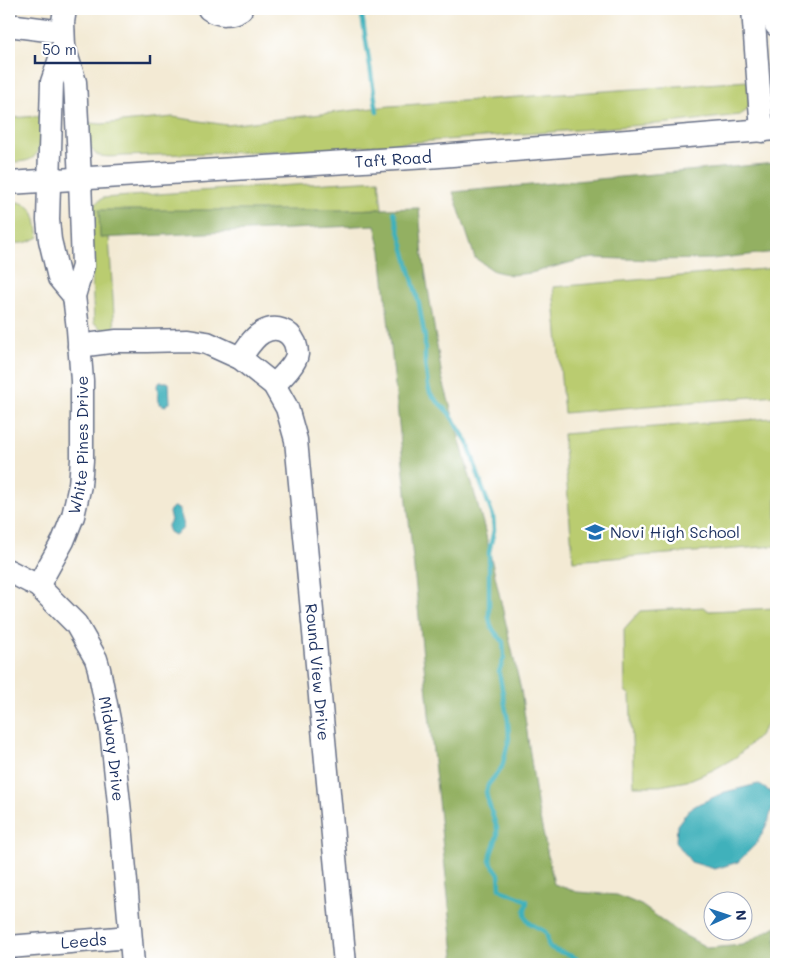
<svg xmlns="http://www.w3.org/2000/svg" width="785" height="973" font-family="Mali,sans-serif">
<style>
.green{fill:#bacc6f;stroke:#6a7e66}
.forest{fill:#93b062;stroke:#577060}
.water{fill:#41b1bb;stroke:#2e708c}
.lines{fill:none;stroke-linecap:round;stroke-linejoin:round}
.stream{stroke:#41b1bb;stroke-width:4.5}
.minor-casing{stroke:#677087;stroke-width:25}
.minor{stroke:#fff;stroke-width:22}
.labels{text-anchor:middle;stroke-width:5;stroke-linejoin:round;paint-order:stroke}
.street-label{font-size:16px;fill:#1b2f5e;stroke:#fff}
.poi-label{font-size:16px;fill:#1b2f5e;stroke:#fff;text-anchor:start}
</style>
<rect width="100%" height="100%" fill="#fff"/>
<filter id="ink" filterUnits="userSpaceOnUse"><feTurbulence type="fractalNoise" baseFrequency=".02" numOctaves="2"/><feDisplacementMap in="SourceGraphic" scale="10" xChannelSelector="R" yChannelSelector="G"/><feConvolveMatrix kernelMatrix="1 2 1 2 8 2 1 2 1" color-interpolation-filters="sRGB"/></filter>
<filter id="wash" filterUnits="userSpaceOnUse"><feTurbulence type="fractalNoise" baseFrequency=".0096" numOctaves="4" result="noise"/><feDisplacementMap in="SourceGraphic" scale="20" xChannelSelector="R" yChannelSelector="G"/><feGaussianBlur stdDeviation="1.12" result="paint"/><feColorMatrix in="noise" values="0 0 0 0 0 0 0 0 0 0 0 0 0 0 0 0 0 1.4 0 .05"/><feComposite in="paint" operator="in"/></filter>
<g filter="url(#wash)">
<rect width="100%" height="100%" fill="#f3ead4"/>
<!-- green -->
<g class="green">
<path d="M748,81L749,106L746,111L740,115L669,123L313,150L123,156C90,159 90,154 88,123L102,124L173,117L227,125L390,106Z"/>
<path d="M39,116C41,131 46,157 25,161C20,162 14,162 9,162V118Z"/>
<path d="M379,180L382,209L346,210L100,238L109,237L115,330L102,329L94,323L89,214L93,205L103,198L227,189Z"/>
<path d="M18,202C37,206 36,221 39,237C29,242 20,246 9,241V203Z"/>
<path d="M776,268V395L564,413L553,287Z"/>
<path d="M773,418L776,467V546L573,561L563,434Z"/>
<path d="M703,607L709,611L776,608V712L757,738L736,757L713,770L687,781L660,786H634L630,695L625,691L624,629L640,611Z"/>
</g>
<!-- forest -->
<g class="forest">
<path d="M776,163V252L712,259L653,260L595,258L580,260L531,273L511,275L494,271L475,258L453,192Z"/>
<path d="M419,208L423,257L442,377L484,527L521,690L538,809L554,884L577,892L617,895L641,905L680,933L708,948L743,945L776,926V964H455L381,251L375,225L100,238L99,210H346Z"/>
</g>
<!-- water -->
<g class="water">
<path d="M160,382H167L169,383L170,403L166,404V406L159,404V402L157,385Z"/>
<path d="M173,507H175L180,510C181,522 190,527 174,535L169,532L167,527L171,520L169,513L170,510Z"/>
<path d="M758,784L772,793L773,806L768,822L757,843L738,862L715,869L691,862L676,842L677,825L690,808L725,792Z"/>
</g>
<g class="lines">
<!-- stream -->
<g class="stream">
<path d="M361,9L377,112"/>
<path d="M394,212L419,304L425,338V363L428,386L430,393L436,400L449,413L468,443L482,487L493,516L494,530L489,552V617L491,626L494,631L503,642L504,657L499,672L508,721L509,739L502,767L488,785L486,792L488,801L497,828V836L491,854L490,861L499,874L500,888L503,891L519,897L527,901C527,905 524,909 525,913C525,924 537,926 544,931C551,935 544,943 551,948C555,951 561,952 566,954C573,956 581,961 588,964"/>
</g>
</g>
</g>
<g filter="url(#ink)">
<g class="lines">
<defs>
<g id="minor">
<path d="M209,9C218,16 232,15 241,9"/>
<path d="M753,9L762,131"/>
<path d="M771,9L776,25"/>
<path d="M9,26H16L63,32"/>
<path d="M64,47L52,82L48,220L50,240L59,278L74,296"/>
<path id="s1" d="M9,183L427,157L776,129"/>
<path id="s2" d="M79,346L117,341H146L188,340L207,343L240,358L274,385L287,408L296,440L345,964"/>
<path d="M240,358C246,350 253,337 263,332C276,325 289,330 295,343C296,346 297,350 297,354C296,364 281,378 274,385"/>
<path id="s3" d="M9,571L38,586L76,624L96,659L99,669L111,730L120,812L133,964"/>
<path id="s4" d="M38,586L63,541L73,516L80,485L82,460V381L78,329L74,296L83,266L80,179L75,82L64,47L63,22L65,9"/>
<path id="s5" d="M9,947L130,937"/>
</g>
</defs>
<!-- minor casing -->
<use href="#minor" class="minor-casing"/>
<!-- minor -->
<use href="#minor" class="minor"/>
</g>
</g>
<!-- icons -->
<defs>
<symbol id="school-bare" viewBox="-9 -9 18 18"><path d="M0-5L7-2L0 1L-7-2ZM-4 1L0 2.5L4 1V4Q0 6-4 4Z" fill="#1f6fb2" stroke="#fff" stroke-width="2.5" paint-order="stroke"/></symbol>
</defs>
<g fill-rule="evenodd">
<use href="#school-bare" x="581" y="518" width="28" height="28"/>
</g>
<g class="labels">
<!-- street labels -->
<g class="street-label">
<text dy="6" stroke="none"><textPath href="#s1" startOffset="385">Taft Road</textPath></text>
<text dy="6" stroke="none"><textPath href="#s4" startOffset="150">White Pines Drive</textPath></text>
<text dy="6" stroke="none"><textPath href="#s2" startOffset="501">Round View Drive</textPath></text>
<text dy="6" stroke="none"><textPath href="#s3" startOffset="218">Midway Drive</textPath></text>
<text dy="6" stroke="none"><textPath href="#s5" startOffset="75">Leeds</textPath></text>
</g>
<!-- poi labels -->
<g class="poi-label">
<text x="610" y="538">Novi High School</text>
</g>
</g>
<!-- margin -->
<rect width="785" height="973" fill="none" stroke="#fff" stroke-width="30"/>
<!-- north arrow -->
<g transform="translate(728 916) rotate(87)"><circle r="24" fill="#ffffff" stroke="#a4acbf"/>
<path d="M0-4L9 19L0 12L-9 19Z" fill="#1f6fb2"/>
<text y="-8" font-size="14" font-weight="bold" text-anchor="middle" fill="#1b2f5e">N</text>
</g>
<!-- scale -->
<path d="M35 55v8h115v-8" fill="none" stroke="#1b2f5e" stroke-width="2.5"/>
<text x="42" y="55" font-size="15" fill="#1b2f5e" stroke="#ffffff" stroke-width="4" paint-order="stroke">50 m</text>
</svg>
